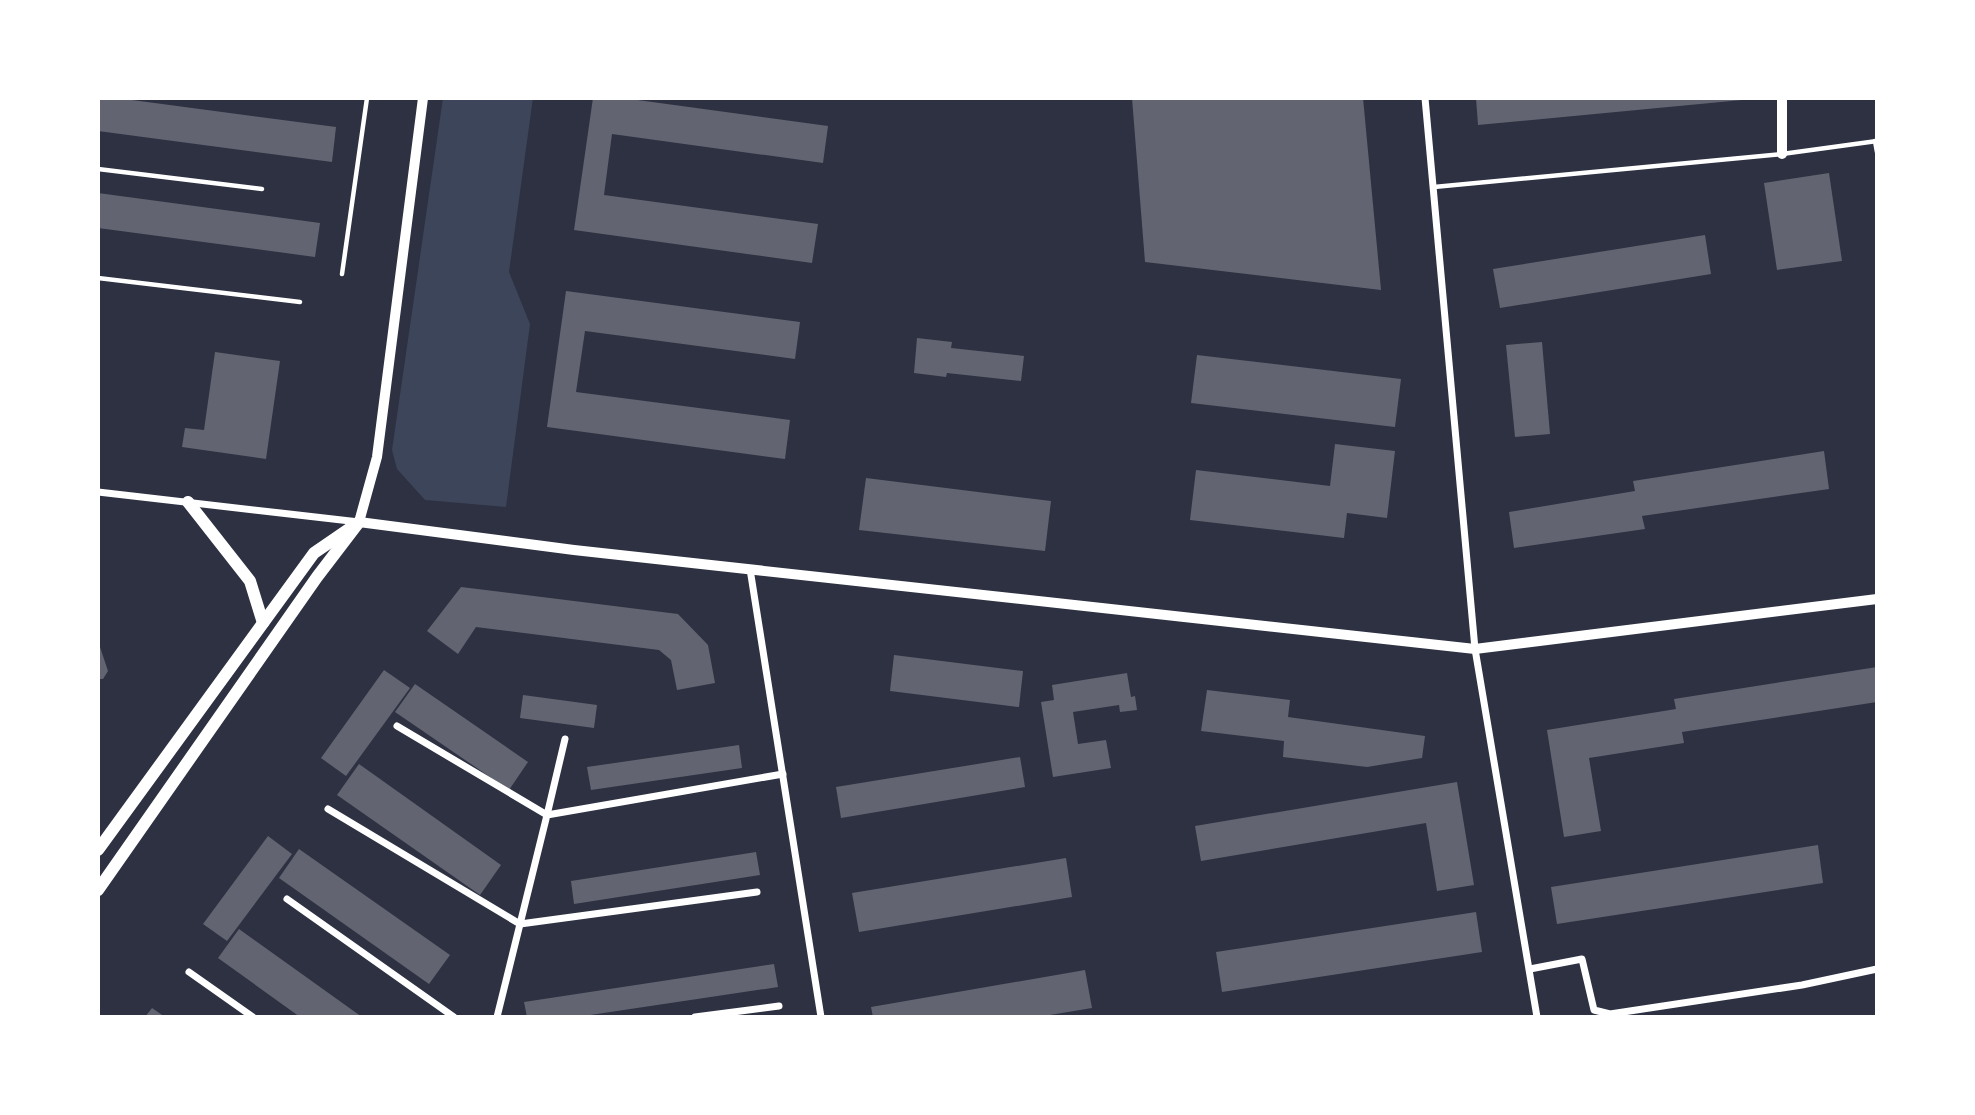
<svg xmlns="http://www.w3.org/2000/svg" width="1975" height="1115" font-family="Figtree,sans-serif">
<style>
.green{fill:#3c4559}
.building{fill:#626471}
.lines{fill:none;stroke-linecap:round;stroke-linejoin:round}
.service{stroke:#fff;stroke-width:4.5}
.minor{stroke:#fff;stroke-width:7}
.tertiary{stroke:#fff;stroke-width:10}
.secondary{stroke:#fff;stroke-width:12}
</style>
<rect width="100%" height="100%" fill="#2d3142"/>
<!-- green -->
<path class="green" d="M443,98H533L509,272L530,324L506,507L425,500L397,469L392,450Z"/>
<!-- building -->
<g class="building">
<path d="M98,98H117L336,127L332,162L98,131Z"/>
<path d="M593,98H623L828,126L823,163L612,134L604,195L818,224L812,263L574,230Z"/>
<path d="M1132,98H1363L1381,290L1145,262Z"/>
<path d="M1476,98H1742V100L1478,125Z"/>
<path d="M1829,173L1842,261L1777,270L1764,183Z"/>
<path d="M98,193L320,223L315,257L98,228Z"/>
<path d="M1705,235L1711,274L1500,308L1493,269Z"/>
<path d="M566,291L800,322L795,359L585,331L576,392L790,420L785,459L547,427Z"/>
<path d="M917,338L952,342L951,348L1024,356L1021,381L947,373L946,377L914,373Z"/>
<path d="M1542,342L1550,434L1515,437L1506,345Z"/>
<path d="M215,352L280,361L266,459L182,447L185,428L204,430Z"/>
<path d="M1197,355L1401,379L1395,427L1191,403Z"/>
<path d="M1335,444L1395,451L1387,518L1347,513L1344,538L1190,520L1196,470L1330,486Z"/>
<path d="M1824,451L1829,489L1642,516L1645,529L1514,548L1509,512L1635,491L1633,481Z"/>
<path d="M866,478L1051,501L1045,551L859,530Z"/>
<path d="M461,587L678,614L708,645L715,683L677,690L671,660L659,650L476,627L458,654L427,631Z"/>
<path d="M98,641L108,671L103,679H98Z"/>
<path d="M894,655L1023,671L1019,707L890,691Z"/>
<path d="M1877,667V702L1682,732L1684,743L1589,758L1601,831L1564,837L1547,730L1676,709L1674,699Z"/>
<path d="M384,670L410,688L346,776L321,758Z"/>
<path d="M1127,673L1131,697L1135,696L1137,710L1120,712L1119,705L1073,712L1078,744L1106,740L1111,768L1053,777L1041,702L1054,700L1052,685Z"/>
<path d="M415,684L528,762L509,790L395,712Z"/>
<path d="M1207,690L1290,700L1288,717L1425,736L1422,758L1367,767L1283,757L1284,741L1201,731Z"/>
<path d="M523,695L597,705L594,728L520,718Z"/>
<path d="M739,745L742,768L591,790L587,767Z"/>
<path d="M1020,757L1025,787L841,818L836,787Z"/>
<path d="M359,764L501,865L480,895L337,795Z"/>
<path d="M1457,782L1474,885L1437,891L1426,823L1201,861L1195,826Z"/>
<path d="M268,836L292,854L227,941L203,924Z"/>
<path d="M1818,845L1823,883L1557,924L1551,887Z"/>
<path d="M299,849L450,955L429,984L279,878Z"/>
<path d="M756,852L760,875L574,904L571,881Z"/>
<path d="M1066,858L1072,897L859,932L852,893Z"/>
<path d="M1476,912L1482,952L1222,992L1216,952Z"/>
<path d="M239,929L362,1017H300L218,958Z"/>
<path d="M774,964L778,987L577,1017H527L524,1002Z"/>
<path d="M1085,970L1092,1008L1038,1017H873L871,1007Z"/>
<path d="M152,1008L165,1017H145Z"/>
</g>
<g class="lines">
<!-- service -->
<g class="service">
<path d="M1875,141L1877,152"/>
<path d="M98,169L262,189"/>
<path d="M1434,187L1782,154L1877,141"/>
<path d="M342,274L367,98"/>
<path d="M98,278L300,302"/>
</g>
<!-- minor -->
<g class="minor">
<path d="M1425,98L1475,649L1537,1017"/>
<path d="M98,492L359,522"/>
<path d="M750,569L821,1017"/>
<path d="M397,726L547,815L565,739"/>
<path d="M328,809L520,924L757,892"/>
<path d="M287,899L454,1017"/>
<path d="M1530,969L1582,959L1594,1010L1610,1014L1802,985L1877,969"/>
<path d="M189,972L253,1017"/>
<path d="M497,1017L547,815L783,774"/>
<path d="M695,1017L779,1006"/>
</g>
<!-- tertiary -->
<g class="tertiary">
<path d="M423,98L377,457L359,522L574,550L1475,649L1877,599"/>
<path d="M1782,154V98"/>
</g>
<!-- secondary -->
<g class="secondary">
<path d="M188,502L250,581L263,623"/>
<path d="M98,850L314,553L349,529"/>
<path d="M98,890L317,577L359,522"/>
</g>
</g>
<!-- border -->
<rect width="1975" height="1115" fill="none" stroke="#ffffff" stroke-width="200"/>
</svg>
